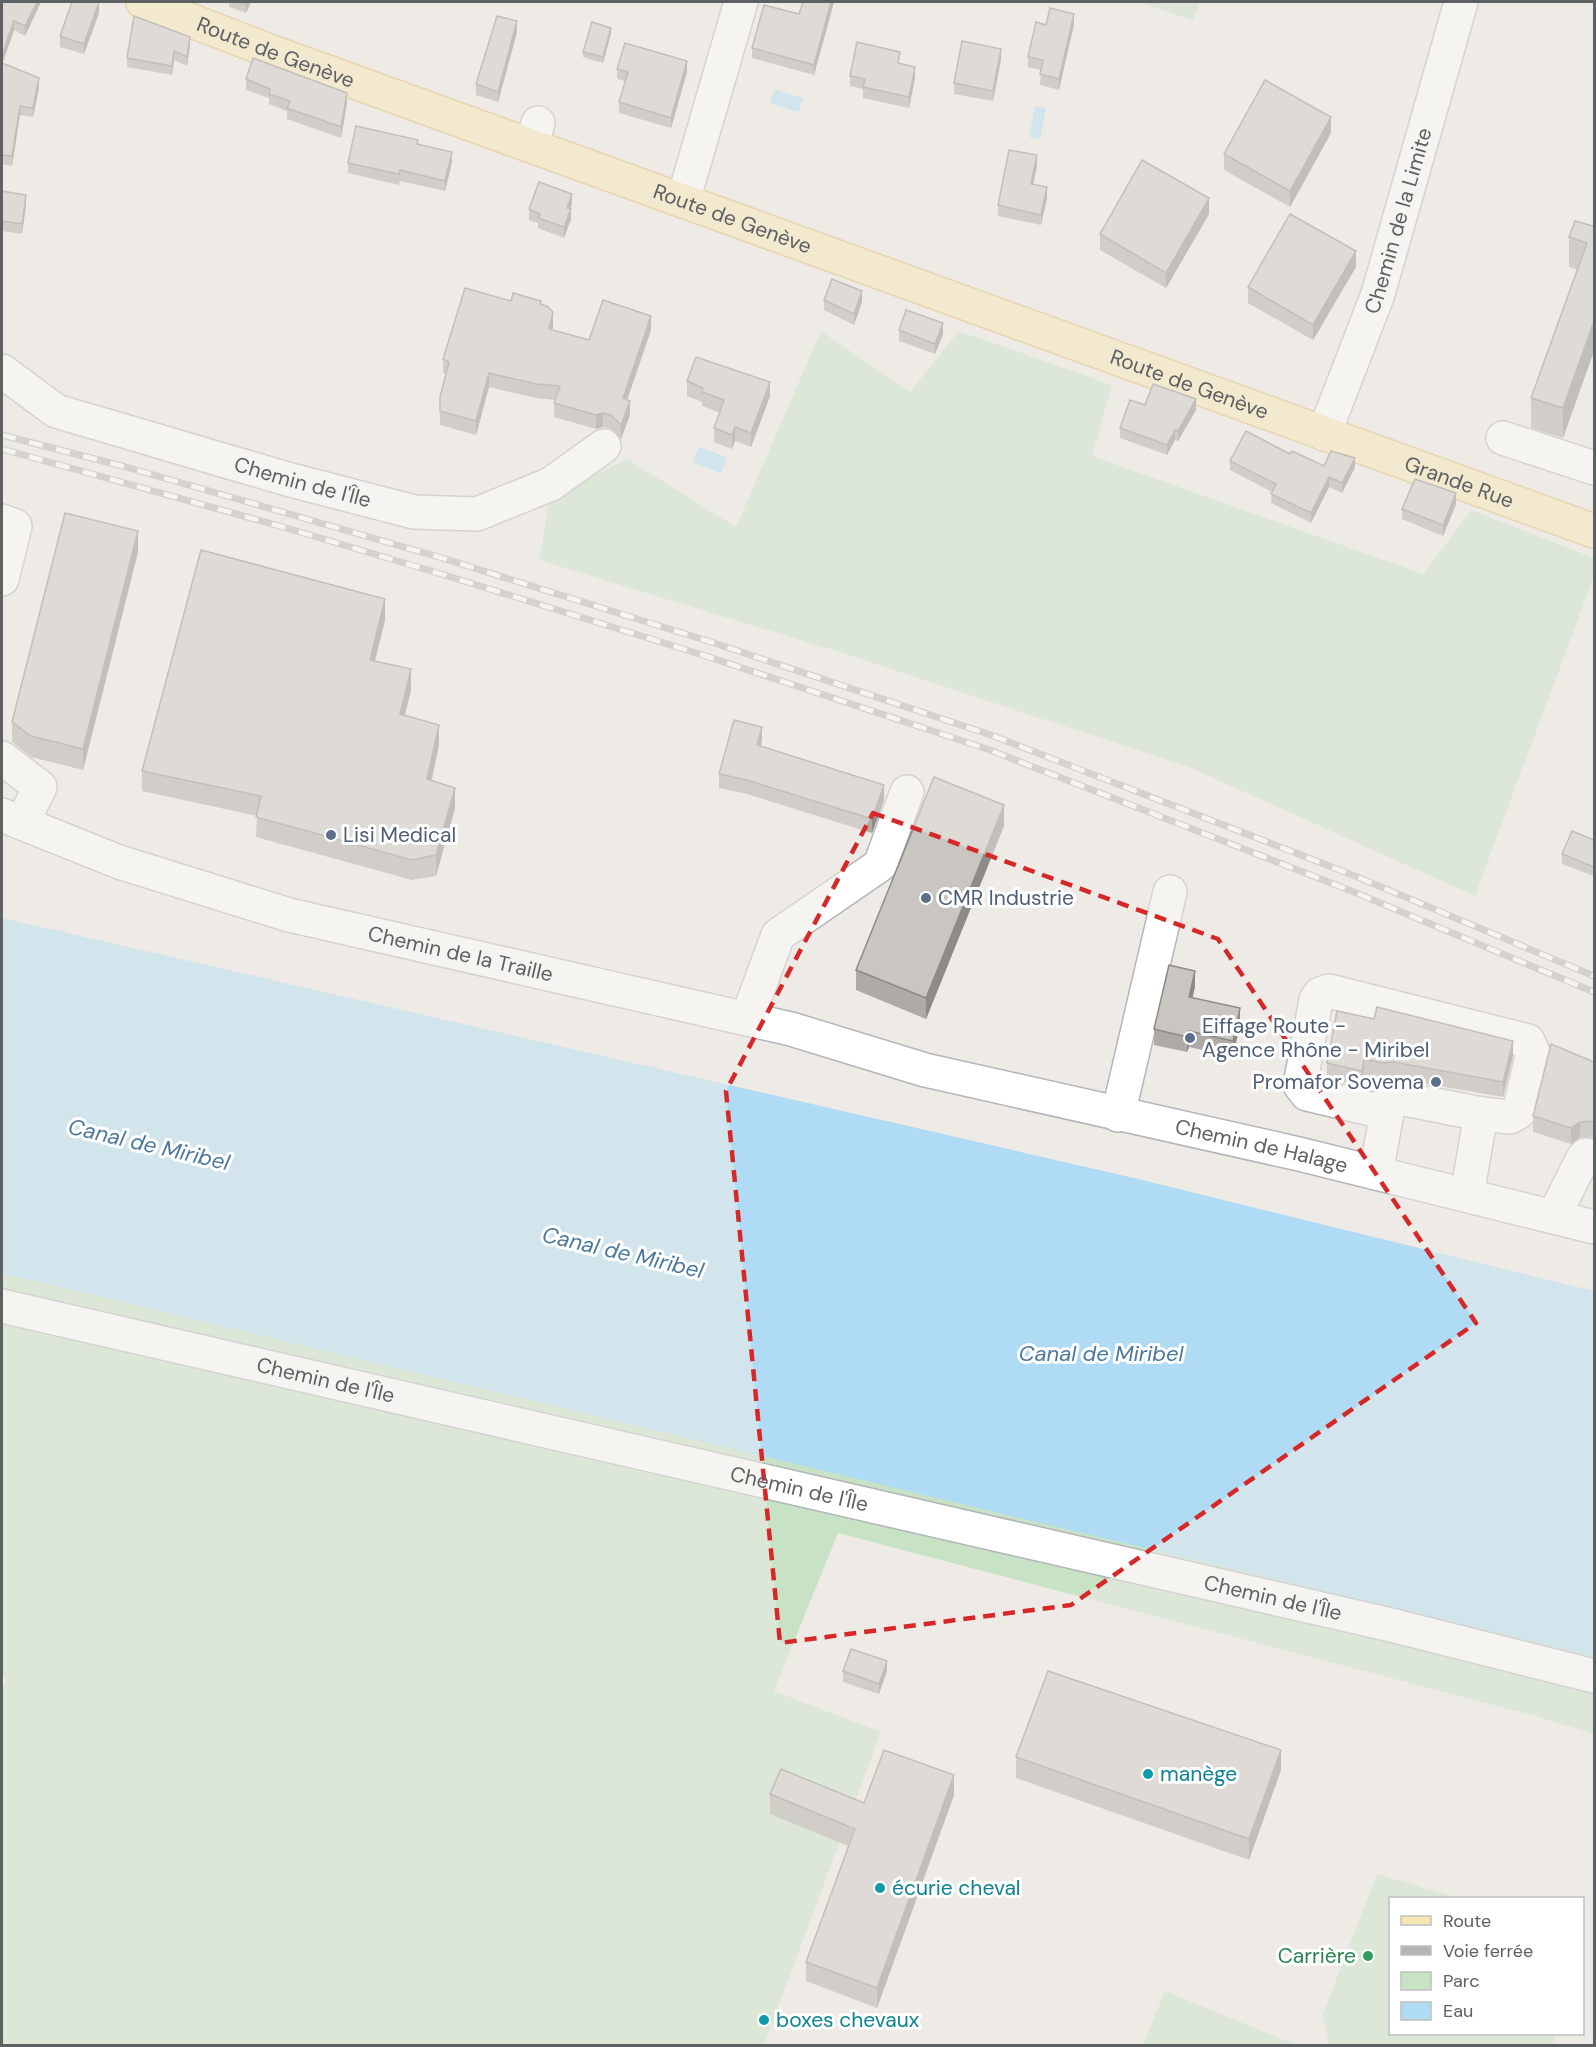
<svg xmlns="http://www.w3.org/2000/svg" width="1596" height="2047" font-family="'DM Sans',sans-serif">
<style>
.green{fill:#c7e2c5}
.water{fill:#afdbf4}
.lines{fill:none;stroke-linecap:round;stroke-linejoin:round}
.minor-casing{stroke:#b3b6b9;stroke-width:36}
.major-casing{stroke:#e0b86d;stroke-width:36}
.minor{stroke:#fff;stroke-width:33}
.major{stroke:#f5e6b3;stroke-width:33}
.rail-casing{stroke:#b3b4b4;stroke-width:7}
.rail{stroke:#fff;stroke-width:4.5;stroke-dasharray:14;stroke-linecap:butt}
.wall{fill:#adaaa7}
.shaded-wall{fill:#8d8b88}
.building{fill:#c9c6c2;stroke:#8d8b88;stroke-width:1.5}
.marked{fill:none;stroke:#d62828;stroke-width:4.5;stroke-dasharray:12 8;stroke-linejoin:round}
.service-dot{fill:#5c6f8a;stroke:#fff;stroke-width:2}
.culture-dot{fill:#0f9aa8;stroke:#fff;stroke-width:2}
.leisure-dot{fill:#2e9e5b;stroke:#fff;stroke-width:2}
.labels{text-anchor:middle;stroke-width:6;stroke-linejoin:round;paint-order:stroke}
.street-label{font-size:21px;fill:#5d6164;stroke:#fff}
.service-label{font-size:21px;fill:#4e5e75;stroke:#fff;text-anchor:start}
.culture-label{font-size:21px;fill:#0d838f;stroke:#fff;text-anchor:start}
.leisure-label{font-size:21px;fill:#27864d;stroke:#fff;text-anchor:end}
.water-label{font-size:22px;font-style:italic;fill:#4b789c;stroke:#fff}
</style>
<rect width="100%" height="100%" fill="#eeebe6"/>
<!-- green -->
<g class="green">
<path d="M1140,2H1200L1193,21Z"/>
<path d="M821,331L910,392L959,331L1112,385L1092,456L1423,574L1471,510L1594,558V576L1475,896L1191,768L849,655L539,560L550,497L627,459L736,527Z"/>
<path d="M2,1246L1594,1651V1734L1532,1715L838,1533L774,1691L881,1732L764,2045L2,2046V1690L7,1680L2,1676Z"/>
<path d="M1377,1874L1458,1898H1390V2034H1556L1552,2045H1329L1323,2014Z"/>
<path d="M1165,1991L1296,2045H1143Z"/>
</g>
<!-- water -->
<g class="water">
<path d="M775,90L803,98L799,112L770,103Z"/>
<path d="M1035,106L1046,108L1040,139L1029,137Z"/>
<path d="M699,447L727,457L721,473L693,463Z"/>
<path d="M2,918L1134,1178L1594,1291V1656L2,1273Z"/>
</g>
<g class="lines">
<defs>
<g id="minor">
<path d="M532,145L538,123"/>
<path d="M683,201L741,2"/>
<path id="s1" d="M2,371L56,411L287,479L414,512L477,514L551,484L604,446"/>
<path id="s2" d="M1324,434L1378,294L1461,2"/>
<path d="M1503,438L1594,468"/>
<path d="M2,521L15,526L2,579"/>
<path d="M2,758L40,787L22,823"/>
<path id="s3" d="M2,815L119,862L289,915L791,1029L925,1070L1299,1154L1594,1227"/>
<path d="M747,1019L778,935L880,865L907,792"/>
<path d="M1387,1113L1307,1094L1300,1085L1316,1000L1320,994L1329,991L1528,1041L1533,1052L1519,1112L1510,1117L1481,1114"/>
<path d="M1118,1115L1170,892"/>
<path d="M1376,1173L1390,1096L1481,1114L1467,1195"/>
<path d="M1554,1216L1583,1158L1586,1155L1594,1157"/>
<path id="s4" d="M2,1306L1391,1625L1594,1676"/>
</g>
<g id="major">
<path id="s5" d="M143,2L272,52L1594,531"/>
</g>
</defs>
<!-- minor casing -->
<use href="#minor" class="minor-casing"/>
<!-- major casing -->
<use href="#major" class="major-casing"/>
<!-- minor -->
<use href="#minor" class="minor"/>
<!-- major -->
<use href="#major" class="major"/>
<defs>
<g id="rail">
<path d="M2,435L126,467L442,558L711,642L991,735L1355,876L1594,976"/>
<path d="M2,449L283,527L438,573L706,656L987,749L1349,890L1594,992"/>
</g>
</defs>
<!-- rail casing -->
<use href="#rail" class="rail-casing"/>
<!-- rail -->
<use href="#rail" class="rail"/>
</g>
<!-- wall -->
<g class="wall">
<path d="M2,2H41L25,36L14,30L2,63L39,88L33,117L20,115L12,166L2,164Z"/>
<path d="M229,2H251L246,13L229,7Z"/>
<path d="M834,2L814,75L752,58V48L799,14Z"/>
<path d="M99,13L84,54L60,47V36Z"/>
<path d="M1074,24L1059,90L1040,85L1041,70L1028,67V57L1046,25Z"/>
<path d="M517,32L498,102L476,95V84Z"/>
<path d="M611,33L603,63L583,57V52Z"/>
<path d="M190,46L187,66L174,60L172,75L127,67V58Z"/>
<path d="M1001,59L993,101L954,94V83Z"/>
<path d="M900,62V64L915,78L909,108L863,98V89L850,86V76Z"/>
<path d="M617,69L687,72L671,128L619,113V102L625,81L617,79Z"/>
<path d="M246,79L347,103L341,138L287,119V111L269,104V98L246,90Z"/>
<path d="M1331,133L1290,207L1224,170V154Z"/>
<path d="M418,144L452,162L445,191L400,181L399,185L348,173V163Z"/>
<path d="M1037,166L1033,184L1047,198L1041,225L998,216V205Z"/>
<path d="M2,191L26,205L22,234L2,231Z"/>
<path d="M572,204L571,209V219L564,238L538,228V223L529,220V209Z"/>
<path d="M1209,214L1166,288L1100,250V234Z"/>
<path d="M1594,223V351L1563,438L1531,428V398L1578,270L1569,267V237L1593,226Z"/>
<path d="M1356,267L1313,340L1248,303V287Z"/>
<path d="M824,300L862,302L854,325L824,310Z"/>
<path d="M511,301L541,304L553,327L552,330L589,340L651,330L627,400L630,415L621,439L611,429L603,427L596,429L554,417V403L555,400L536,398L489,387L476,435L440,425V397L446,374L443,373V359Z"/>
<path d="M899,330L943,334L935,354L899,341Z"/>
<path d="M687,381L770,396L751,447L735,441L732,449L714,442V428L720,413L702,406V402L687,396Z"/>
<path d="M1145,405L1196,410L1178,441L1175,440L1167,455L1120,438V428Z"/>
<path d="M1290,454L1324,466L1355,467L1342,493L1329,487L1311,523L1271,503L1272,492L1230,470V461Z"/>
<path d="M1456,504L1443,536L1402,519V509Z"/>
<path d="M138,552L83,770L31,757L12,742V722Z"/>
<path d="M385,620L375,661L411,690L405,715L439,745L432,780L455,808L436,876L412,880L256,837L257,816L142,791V771Z"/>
<path d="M762,741L760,746L884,800L872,833L747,794L719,788V774Z"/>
<path d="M1004,826L926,1019L856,990V970Z"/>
<path d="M1594,840V876L1562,864V854Z"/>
<path d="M1195,987L1192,998L1240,1024L1233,1057L1189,1047L1187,1052L1154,1045V1029Z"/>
<path d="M1337,1011L1513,1056L1503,1097L1394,1078L1383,1079L1364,1075L1362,1087L1327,1079V1063Z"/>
<path d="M1594,1062V1138L1591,1137H1580L1571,1144L1533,1132V1116Z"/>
<path d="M843,1671H887L879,1694L843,1682Z"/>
<path d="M1016,1757L1281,1770L1249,1860L1016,1778Z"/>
<path d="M770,1794L864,1803L954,1795L877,2008L806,1981V1962L848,1846L770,1814Z"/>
</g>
<!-- shaded-wall -->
<g class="shaded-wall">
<path d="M37,2H41L25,36V26Z"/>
<path d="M99,2V13L84,54V44Z"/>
<path d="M247,2H251L246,13V5Z"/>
<path d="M831,2H834L814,75V65Z"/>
<path d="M1074,14V24L1059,90V79Z"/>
<path d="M14,21V30L2,65V55Z"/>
<path d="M517,21V32L498,102V92Z"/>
<path d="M611,28V33L603,63V57Z"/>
<path d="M190,37V46L187,66V57Z"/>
<path d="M1001,49V59L993,101V91Z"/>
<path d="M174,51V60L172,75V66Z"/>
<path d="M687,61V72L671,128V118Z"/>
<path d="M915,67V78L909,108V97Z"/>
<path d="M39,78V88L33,117V108Z"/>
<path d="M347,93V103L341,138V127Z"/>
<path d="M20,106V115L12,166V156Z"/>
<path d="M1331,117V133L1290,207V191Z"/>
<path d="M452,152V162L445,191V181Z"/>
<path d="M1037,155V166L1031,194V184Z"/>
<path d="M1047,187V198L1041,225V215Z"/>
<path d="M572,194V204L567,218V208Z"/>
<path d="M26,195V205L22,234V224Z"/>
<path d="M1209,198V214L1166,288V273Z"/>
<path d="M571,209V219L564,238V227Z"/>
<path d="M1356,251V267L1313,340V325Z"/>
<path d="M862,291V302L854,325V314Z"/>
<path d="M553,312V327L549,343V329Z"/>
<path d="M651,316V330L623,412V398Z"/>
<path d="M1594,321V351L1563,438V408Z"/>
<path d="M943,323V334L935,354V344Z"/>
<path d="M489,373V387L476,435V421Z"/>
<path d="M770,382V396L751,447V433Z"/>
<path d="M1196,399V410L1178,441V431Z"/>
<path d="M630,401V415L621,439V425Z"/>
<path d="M603,413V427L596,429V415Z"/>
<path d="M735,427V441L732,449V435Z"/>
<path d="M1175,430V440L1167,455V445Z"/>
<path d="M1355,458V467L1342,493V483Z"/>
<path d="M1329,477V487L1311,523V513Z"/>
<path d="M1456,493V504L1443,536V525Z"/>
<path d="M138,531V552L83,770V749Z"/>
<path d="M385,599V620L370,680V660Z"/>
<path d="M411,669V690L400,734V714Z"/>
<path d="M439,725V745L427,799V779Z"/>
<path d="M762,727V741L757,759V745Z"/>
<path d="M884,785V800L872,833V819Z"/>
<path d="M455,788V808L436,876V855Z"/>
<path d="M1004,805V826L926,1019V998Z"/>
<path d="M1195,971V987L1189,1013V997Z"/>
<path d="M1240,1008V1024L1233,1057V1041Z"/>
<path d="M1189,1031V1047L1187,1052V1037Z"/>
<path d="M1513,1041V1056L1503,1097V1082Z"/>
<path d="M1364,1059V1075L1362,1087V1071Z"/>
<path d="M1580,1122V1137L1571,1144V1128Z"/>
<path d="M887,1661V1671L879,1694V1684Z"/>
<path d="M1281,1750V1770L1249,1860V1839Z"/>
<path d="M954,1775V1795L877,2008V1988Z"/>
</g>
<!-- building -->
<g class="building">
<path d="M2,2H37L25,26L14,21L2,55Z"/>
<path d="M72,2H99L84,44L60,36Z"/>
<path d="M237,2H247L246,5Z"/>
<path d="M803,2H831L814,65L752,48L764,5L799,14Z"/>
<path d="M1050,8L1074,14L1059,79L1040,74L1043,60L1028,57L1036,22L1046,25Z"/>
<path d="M134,16L190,37L187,57L174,51L172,66L127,58Z"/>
<path d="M497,16L517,21L498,92L476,84Z"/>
<path d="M592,22L611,28L603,57L583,52Z"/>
<path d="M962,41L1001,49L993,91L954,83Z"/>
<path d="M857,42L900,52L898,63L915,67L909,97L863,87L865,79L850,76Z"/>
<path d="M625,43L687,61L671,118L619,102L628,72L617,69Z"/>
<path d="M253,58L347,93L341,127L287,108L290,101L269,94L270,89L246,79Z"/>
<path d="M2,63L39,78L33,108L20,106L12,156L2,155Z"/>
<path d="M1265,80L1331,117L1290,191L1224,154Z"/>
<path d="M356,126L418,140L417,144L452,152L445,181L400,170L399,174L348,163Z"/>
<path d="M1009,150L1037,155L1031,184L1047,187L1041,215L998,205Z"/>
<path d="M1142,160L1209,198L1166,273L1100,234Z"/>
<path d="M539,182L572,194L567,208L571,209L564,227L538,218L540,214L529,209Z"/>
<path d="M2,191L26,195L22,224L2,221Z"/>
<path d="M1290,214L1356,251L1313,325L1248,287Z"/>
<path d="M1575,221L1593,226L1594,223V321L1563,408L1531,398L1587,243L1569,237Z"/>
<path d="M832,279L862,291L854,314L824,300Z"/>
<path d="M465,288L511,301L513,293L541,301L540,304L547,306L553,312L549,329L589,340L603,300L651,316L623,398L630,401L621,425L611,415L603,413L596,415L554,403L560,386L536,384L489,373L476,421L440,411V397L449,362L443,359Z"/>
<path d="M906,310L943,323L935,344L899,330Z"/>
<path d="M696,357L770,382L751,433L735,427L732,435L714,428L724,400L702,392L703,388L687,381Z"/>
<path d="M1153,384L1196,399L1178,431L1175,430L1167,445L1120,428L1130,400L1145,405Z"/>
<path d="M1246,431L1290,454L1292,451L1324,466L1331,451L1355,458L1342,483L1329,477L1311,513L1271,494L1276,484L1230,461Z"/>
<path d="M1415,479L1456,493L1443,525L1402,509Z"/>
<path d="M65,513L138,531L83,749L31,736L12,722Z"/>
<path d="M201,550L385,599L370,660L411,669L400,714L439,725L427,779L455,788L436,855L412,860L256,817L261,796L142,771Z"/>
<path d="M734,720L762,727L757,745L884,785L872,819L747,780L719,774Z"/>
<path d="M934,777L1004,805L926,998L856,970Z"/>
<path d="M1572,831L1594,840V867L1562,854Z"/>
<path d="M1169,965L1195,971L1189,997L1240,1008L1233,1041L1189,1031L1187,1037L1154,1029Z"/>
<path d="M1377,1007L1513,1041L1503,1082L1394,1062L1383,1063L1364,1059L1362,1071L1327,1063L1337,1011L1374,1019Z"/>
<path d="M1551,1044L1594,1062V1123L1591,1121L1580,1122L1571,1128L1533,1116Z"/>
<path d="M851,1649L887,1661L879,1684L843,1671Z"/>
<path d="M1048,1671L1281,1750L1249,1839L1016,1757Z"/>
<path d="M884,1750L954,1775L877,1988L806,1962L855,1829L770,1794L781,1769L864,1803Z"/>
</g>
<!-- marked area -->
<path d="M0 0H1596V2047H0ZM873,813L1218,939L1476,1323L1071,1605L780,1643L726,1091Z" fill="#eeebe6" fill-opacity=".55" fill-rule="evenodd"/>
<path class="marked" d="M873,813L1218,939L1476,1323L1071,1605L780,1643L726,1091Z"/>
<!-- markers -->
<g class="service-dot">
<circle cx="331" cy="835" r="6"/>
<circle cx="926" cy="898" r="6"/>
<circle cx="1190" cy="1038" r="6"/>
<circle cx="1436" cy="1082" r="6"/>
</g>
<g class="culture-dot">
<circle cx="1148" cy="1774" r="6"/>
<circle cx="880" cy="1888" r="6"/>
<circle cx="764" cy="2020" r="6"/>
</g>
<circle class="leisure-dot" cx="1368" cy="1956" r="6"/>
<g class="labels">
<!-- street labels -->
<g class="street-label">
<text dy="7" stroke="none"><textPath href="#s5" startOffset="142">Route de Genève</textPath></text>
<text dy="7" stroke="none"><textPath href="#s5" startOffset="628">Route de Genève</textPath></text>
<text dy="7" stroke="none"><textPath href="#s2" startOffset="226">Chemin de la Limite</textPath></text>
<text dy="7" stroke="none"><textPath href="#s5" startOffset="1114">Route de Genève</textPath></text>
<text dy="7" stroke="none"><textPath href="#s1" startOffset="324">Chemin de l'Île</textPath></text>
<text dy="7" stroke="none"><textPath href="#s5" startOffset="1401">Grande Rue</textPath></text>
<text dy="7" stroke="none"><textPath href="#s3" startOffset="480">Chemin de la Traille</textPath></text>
<text dy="7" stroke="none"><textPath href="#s3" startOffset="1304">Chemin de Halage</textPath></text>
<text dy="7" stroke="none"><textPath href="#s4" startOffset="332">Chemin de l'Île</textPath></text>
<text dy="7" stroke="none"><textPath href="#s4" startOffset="818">Chemin de l'Île</textPath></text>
<text dy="7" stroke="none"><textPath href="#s4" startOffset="1304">Chemin de l'Île</textPath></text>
</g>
<!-- service labels -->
<g class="service-label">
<text x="343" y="842">Lisi Medical</text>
<text x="938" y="905">CMR Industrie</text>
<text x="1202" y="1033">Eiffage Route -<tspan x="1202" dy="24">Agence Rhône - Miribel</tspan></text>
<text x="1424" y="1089" text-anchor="end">Promafor Sovema</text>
</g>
<!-- culture labels -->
<g class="culture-label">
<text x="1160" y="1781">manège</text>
<text x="892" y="1895">écurie cheval</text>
<text x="776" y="2027">boxes chevaux</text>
</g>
<!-- leisure labels -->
<g class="leisure-label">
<text x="1356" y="1963">Carrière</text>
</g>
<!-- water labels -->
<g class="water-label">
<text transform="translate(149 1144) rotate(13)" y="8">Canal de Miribel</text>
<text transform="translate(623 1252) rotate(13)" y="8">Canal de Miribel</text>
<text x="1101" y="1361">Canal de Miribel</text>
</g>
</g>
<!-- border -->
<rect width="1596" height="2047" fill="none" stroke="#5d6164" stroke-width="6"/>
<!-- legend -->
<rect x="1389" y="1897" width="195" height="138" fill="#ffffff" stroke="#bec0c1" stroke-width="1.5"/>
<rect x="1401" y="1916" width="30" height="9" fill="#f5e6b3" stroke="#bec0c1" stroke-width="1.5"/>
<text x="1443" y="1927" font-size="18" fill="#5d6164">Route</text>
<rect x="1401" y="1946" width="30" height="9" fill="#b3b4b4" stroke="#bec0c1" stroke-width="1.5"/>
<text x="1443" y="1957" font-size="18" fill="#5d6164">Voie ferrée</text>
<rect x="1401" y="1972" width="30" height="18" fill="#c7e2c5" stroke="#bec0c1" stroke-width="1.5"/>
<text x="1443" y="1987" font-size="18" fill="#5d6164">Parc</text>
<rect x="1401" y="2002" width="30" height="18" fill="#afdbf4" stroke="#bec0c1" stroke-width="1.5"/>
<text x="1443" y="2017" font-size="18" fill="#5d6164">Eau</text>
</svg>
